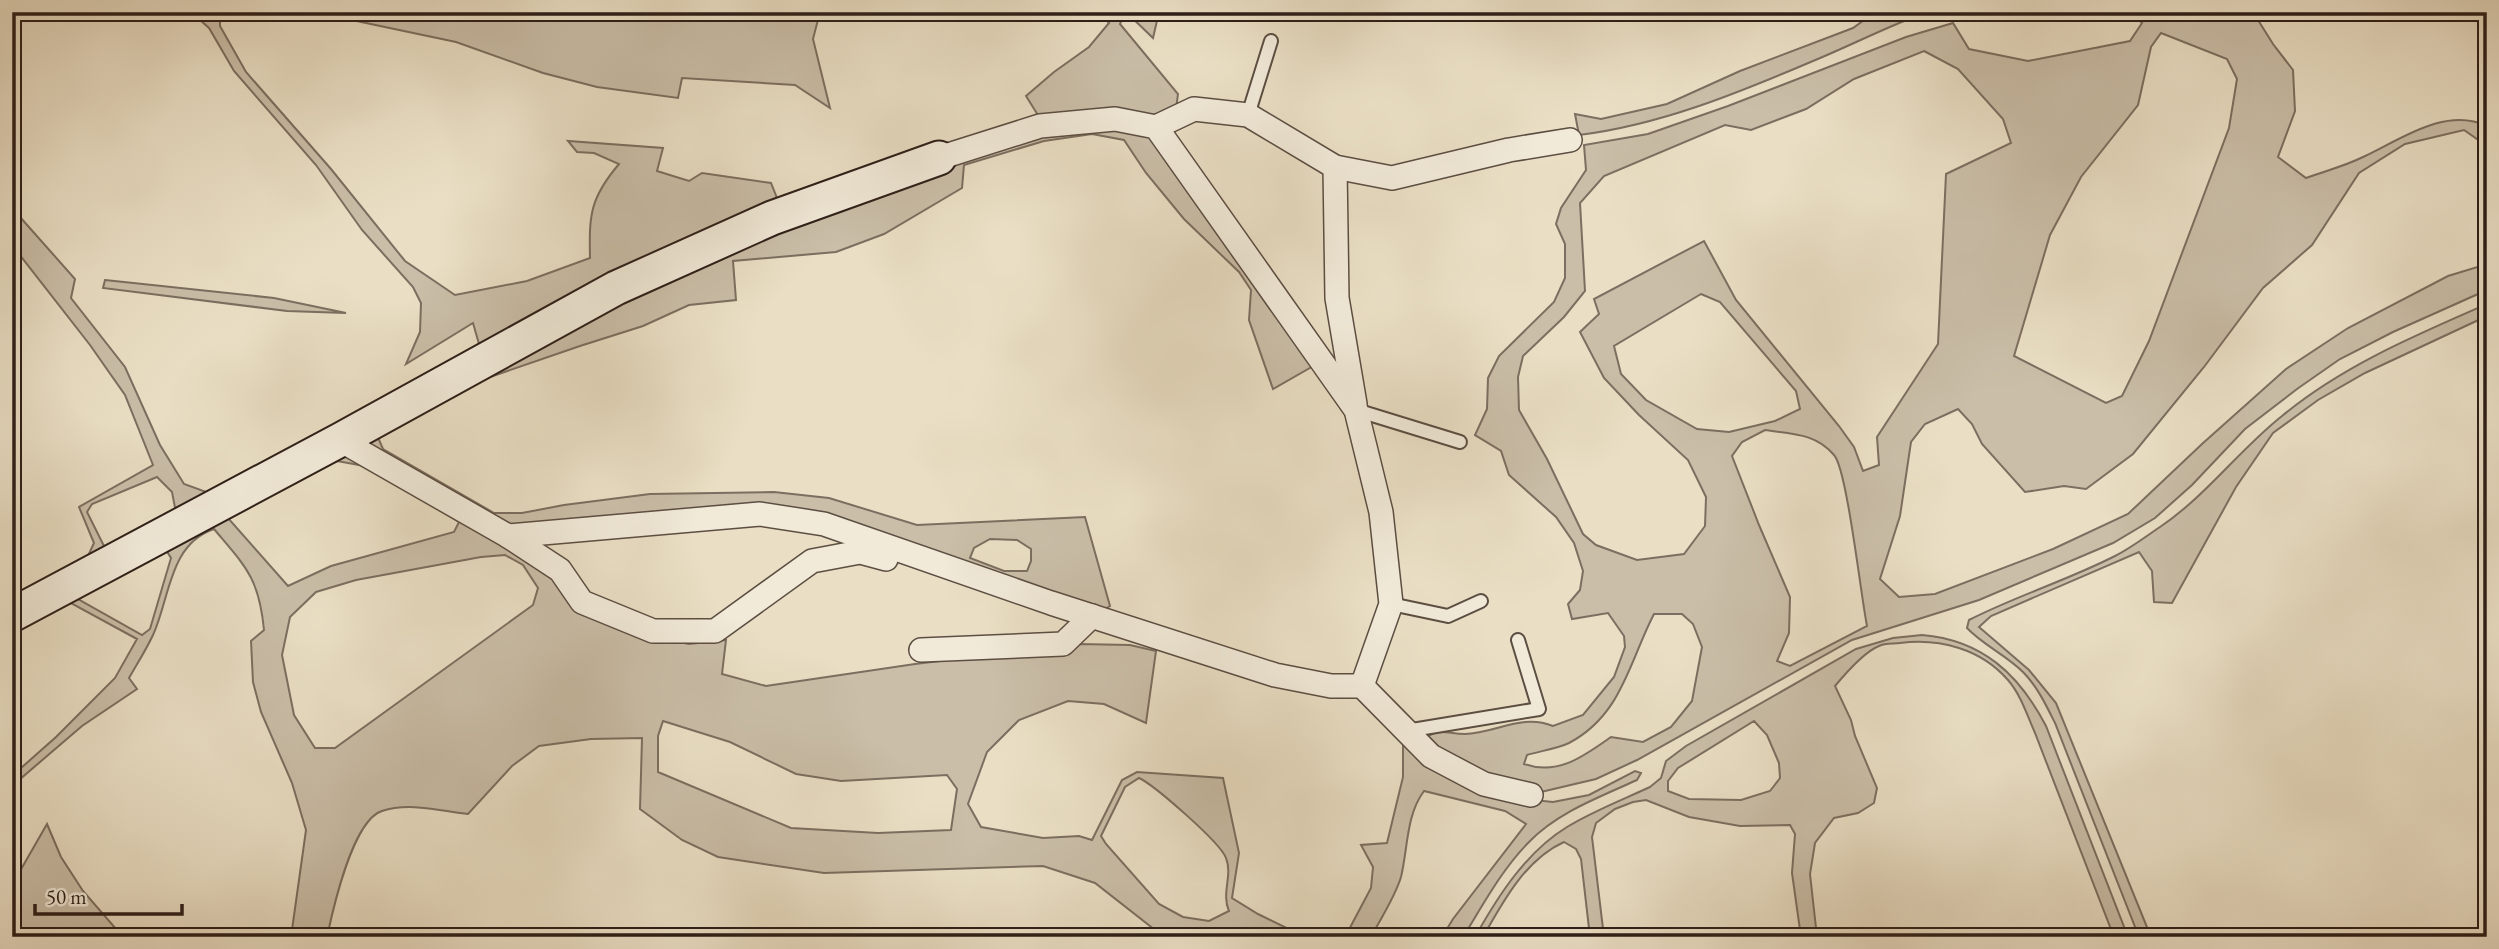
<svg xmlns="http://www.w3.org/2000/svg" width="2499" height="949" font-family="'EB Garamond',serif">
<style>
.green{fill:#cabea8;stroke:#7c6e60;stroke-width:2;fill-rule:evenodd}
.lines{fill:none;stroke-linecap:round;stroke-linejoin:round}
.lane-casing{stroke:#5c4e43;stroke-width:16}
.street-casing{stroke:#5c4e43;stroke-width:26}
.secondary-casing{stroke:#2d1e18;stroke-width:37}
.lane{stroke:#f1ead9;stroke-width:12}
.street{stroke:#f1ead9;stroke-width:23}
.secondary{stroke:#f1ead9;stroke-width:33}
</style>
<rect width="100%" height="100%" fill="#eadfc5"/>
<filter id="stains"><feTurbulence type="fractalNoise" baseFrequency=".00286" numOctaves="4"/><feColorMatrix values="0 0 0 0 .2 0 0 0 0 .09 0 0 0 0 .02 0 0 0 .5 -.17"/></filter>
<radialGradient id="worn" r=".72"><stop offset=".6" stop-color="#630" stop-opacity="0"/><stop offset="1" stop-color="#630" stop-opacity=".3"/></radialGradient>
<!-- green -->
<g class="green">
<path d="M191,12H220V26L246,72L331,169L405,261L455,295L527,281L590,258C589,215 590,198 619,164L594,153L577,152L568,141L663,148L657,171L689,181L702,173L771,183L777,198L178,523L172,492L157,477L92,504L87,512L106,550L87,558L94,543L79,507L153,465L125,395L90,345L12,245V208L75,279L71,298L125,367L160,445L184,484L206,492L243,478L479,344L473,323L406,364L420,332L421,303L413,287L362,230L316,165L234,71L209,28Z"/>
<path d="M289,12H820L813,39L830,108L795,85L682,78L678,98L597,87L543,73L456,42L347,19Z"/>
<path d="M1100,12H1125L1120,24L1178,94L1176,109L1158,115L1103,112L1041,120L1026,96L1054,72L1089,47L1109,23Z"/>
<path d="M1126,12H1159L1153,38Z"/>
<path d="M1875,12H1927C1888,26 1852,45 1813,61C1738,93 1660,125 1579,135L1575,114L1601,119L1667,104L1740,71L1853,28Z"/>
<path d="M2079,12H2122L2084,21Z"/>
<path d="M2131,12H2253L2273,44L2293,70L2295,111L2278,157L2306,178C2325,171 2345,166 2363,157C2400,140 2445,106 2487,126V146L2464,130L2405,144L2359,173L2312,245L2263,288L2204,367L2133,454L2086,489L2064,486L2025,492L1982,444L1972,424L1958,409L1925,424L1911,442L1900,516L1880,579L1899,597L1935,594L2053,549L2128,514L2202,444L2286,369L2348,328L2448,276L2487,264V290L2393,332L2340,359L2297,389L2245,429L2192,485L2155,518L2113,543L1979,600L1852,640L1637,760L1596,779L1541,792L1516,788L1423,739C1441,727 1446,734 1465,734C1496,733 1522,713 1553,726L1583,715L1614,677L1625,647L1624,636L1608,613L1572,619L1568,604L1580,590L1583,571L1574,543L1556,517L1509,475L1501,451L1475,435L1487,409L1488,378L1499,356L1554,302L1565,278V244L1556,224L1561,208L1586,170L1584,145L1648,134L1728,106L1906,37L1953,23L1969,49L2028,61L2130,41L2142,23ZM2161,33L2227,59L2237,79L2229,128L2149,341L2122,396L2106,403L2014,356L2050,235L2081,177L2138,105L2151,47ZM1924,51L1958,69L2003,119L2011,143L1946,174L1938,344L1877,437L1879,465L1863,471L1854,447L1839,426L1736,300L1704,241L1594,299L1599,314L1580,332L1604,378L1639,415L1688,460L1706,497L1705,526L1684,554L1637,560L1596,545L1583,534L1547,459L1519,410L1518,377L1523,356L1564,317L1585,291L1580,203L1604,176L1725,125L1751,130L1806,109L1854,79ZM1701,294L1720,302L1796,391L1800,409L1775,421L1729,432L1697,429L1646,400L1621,374L1614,346ZM1765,430C1792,434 1815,433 1834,455C1847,469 1861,597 1867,626L1790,666L1777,661L1789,633L1790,597L1759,525L1732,456L1742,442ZM1654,614H1682L1693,624L1702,647L1692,701L1671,727L1643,742L1611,737C1584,756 1558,776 1524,764L1527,755C1540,751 1556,749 1569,743C1622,715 1629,662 1654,614Z"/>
<path d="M1121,126L1150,136L1248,271L1297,343L1315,365L1273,389L1249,320L1251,290L1239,272L1184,219L1146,173L1124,140L1092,134L1044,141L964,165L962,188L884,234L836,252L733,261L736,300L689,305L643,326L580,346L455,389L376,433L383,449L494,513H522L564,505L650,494L774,492L829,498L917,525L1085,517L1110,606L1101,611L857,525L796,512L713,509L641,514L556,529L525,528L499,524L463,505L361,438L363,433L405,409L700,256L743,238L902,188C968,142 1042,134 1121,126ZM990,539L1017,540L1031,549V561L1027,571H1004L970,558L974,548Z"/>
<path d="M105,280L274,298L346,313L287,311L103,288Z"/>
<path d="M2487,304V316L2365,373L2318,400L2273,433L2236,487L2172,603L2154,602L2152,571L2139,552L1991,616L1979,627L2029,670L2056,703L2151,937H2139L2055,723C2046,705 2037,686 2023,672C2006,655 1983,645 1967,628L1969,620C2016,596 2068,580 2115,556C2131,548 2145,537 2160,527C2206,496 2239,450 2282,416C2342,366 2416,335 2487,304Z"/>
<path d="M348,454L373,461L539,563L590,608L649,636L689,644L726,640L722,674L766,686L915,664L1079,644L1130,645L1156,651L1146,723L1104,704L1068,701L1019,720L987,752L968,804L981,827L1043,838L1079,836L1092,840L1122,780L1137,772L1223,778L1239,853L1232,898L1258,914L1305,937H1164L1095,883L1043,866L824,873L718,857L682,840L640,809L642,738L591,739L539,746L512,766L468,814C441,811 409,802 382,811C353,820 333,909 327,937H291L306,830L292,783L261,712L253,682L251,641L264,630C259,578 246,567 214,529C169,544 170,598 153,635C146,650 137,664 129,678L137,689L82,726L12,786V776L56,737L115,678L137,639L71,603L55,608L12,630V623L67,593L142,635L150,629L171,558L163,545C196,525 229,506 263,488C291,472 316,457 348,454ZM337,461L370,467L459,522L454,532L331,566L288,586L227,517C260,494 297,468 337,461ZM505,555L523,565L538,588L533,605L335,748H315L294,715L282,655L290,617L316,592L356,580L481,557ZM663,721L730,742L796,774L841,781L947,775L957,789L951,830L878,833L791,828L658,772V736ZM1139,778C1154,785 1220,842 1226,858C1233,875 1221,893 1229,911L1209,921L1183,917L1159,904L1106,844L1101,836L1125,787Z"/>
<path d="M1922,635C1982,640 2019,674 2046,726L2128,937H2114L2035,733C2027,715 2021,695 2008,680C1981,649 1940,638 1900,643C1894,644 1885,643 1879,646C1864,652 1845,674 1835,686L1851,720L1855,736L1877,788L1874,803L1858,813L1834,818L1815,843L1810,874L1817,937H1801L1792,873L1795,834L1790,825L1740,826L1689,817L1646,800L1633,802L1615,809L1596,823L1592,837L1604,937H1590L1581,859L1576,849L1564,842C1526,859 1503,901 1483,937H1475C1498,896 1526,852 1567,827C1593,811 1622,800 1650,787L1661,778L1666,761L1686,746L1856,649L1893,638ZM1754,721L1767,735L1779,763L1780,778L1770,791L1741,800L1689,799L1668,791V781L1678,768Z"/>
<path d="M1403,733L1514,798L1553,802L1589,795L1635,771L1641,773L1637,780C1600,797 1558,812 1529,842C1502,869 1483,905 1463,937H1442L1453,919L1526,824L1505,811L1424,791C1406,815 1408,848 1401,877C1395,897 1381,918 1371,937H1345L1371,888L1373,867L1361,845L1387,843L1403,777Z"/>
<path d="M47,824L61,857L83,891L123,937H12V885Z"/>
</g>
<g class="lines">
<defs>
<g id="lane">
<path d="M1248,115L1271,41"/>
<path d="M1356,410L1460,442"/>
<path d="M1391,604L1448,616L1481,601"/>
<path d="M1406,731L1539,709L1518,640"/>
</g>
<g id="street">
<path d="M1156,127L1194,109L1248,115L1335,167L1392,178L1509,150L1570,140"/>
<path d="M939,158L1040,126L1115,119L1156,127L1356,410L1381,512L1391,604L1362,686"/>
<path d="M1335,167L1337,298L1355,404"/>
<path d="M340,440L508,536L760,514L824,524L1051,603L1275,675L1331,686H1362L1431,756L1484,784L1531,795"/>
<path d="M508,536L560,570L582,602L653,631H715L812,561L860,552L886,559"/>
<path d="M921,650L1063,644L1092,616"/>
</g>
<path id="secondary" d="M12,615L340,440L616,288L772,218L939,158"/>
</defs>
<!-- lane casing -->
<use href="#lane" class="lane-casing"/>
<!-- street casing -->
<use href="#street" class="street-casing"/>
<!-- secondary casing -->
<use href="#secondary" class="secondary-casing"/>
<!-- lane -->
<use href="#lane" class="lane"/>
<!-- street -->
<use href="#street" class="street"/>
<!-- secondary -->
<use href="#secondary" class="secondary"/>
</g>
<!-- margin -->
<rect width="2499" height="949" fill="none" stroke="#eadfc5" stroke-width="42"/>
<rect x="14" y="14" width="2471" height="921" fill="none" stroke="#2d1e18" stroke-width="3.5"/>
<rect x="21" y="21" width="2457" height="907" fill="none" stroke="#2d1e18" stroke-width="2"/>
<!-- scale -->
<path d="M35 904v10h147v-10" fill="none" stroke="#2d1e18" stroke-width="3.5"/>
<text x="46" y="904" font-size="21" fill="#2d1e18" stroke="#f1ead9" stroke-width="5" paint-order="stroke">50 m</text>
<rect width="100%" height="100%" filter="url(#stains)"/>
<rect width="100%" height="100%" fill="url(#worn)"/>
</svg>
